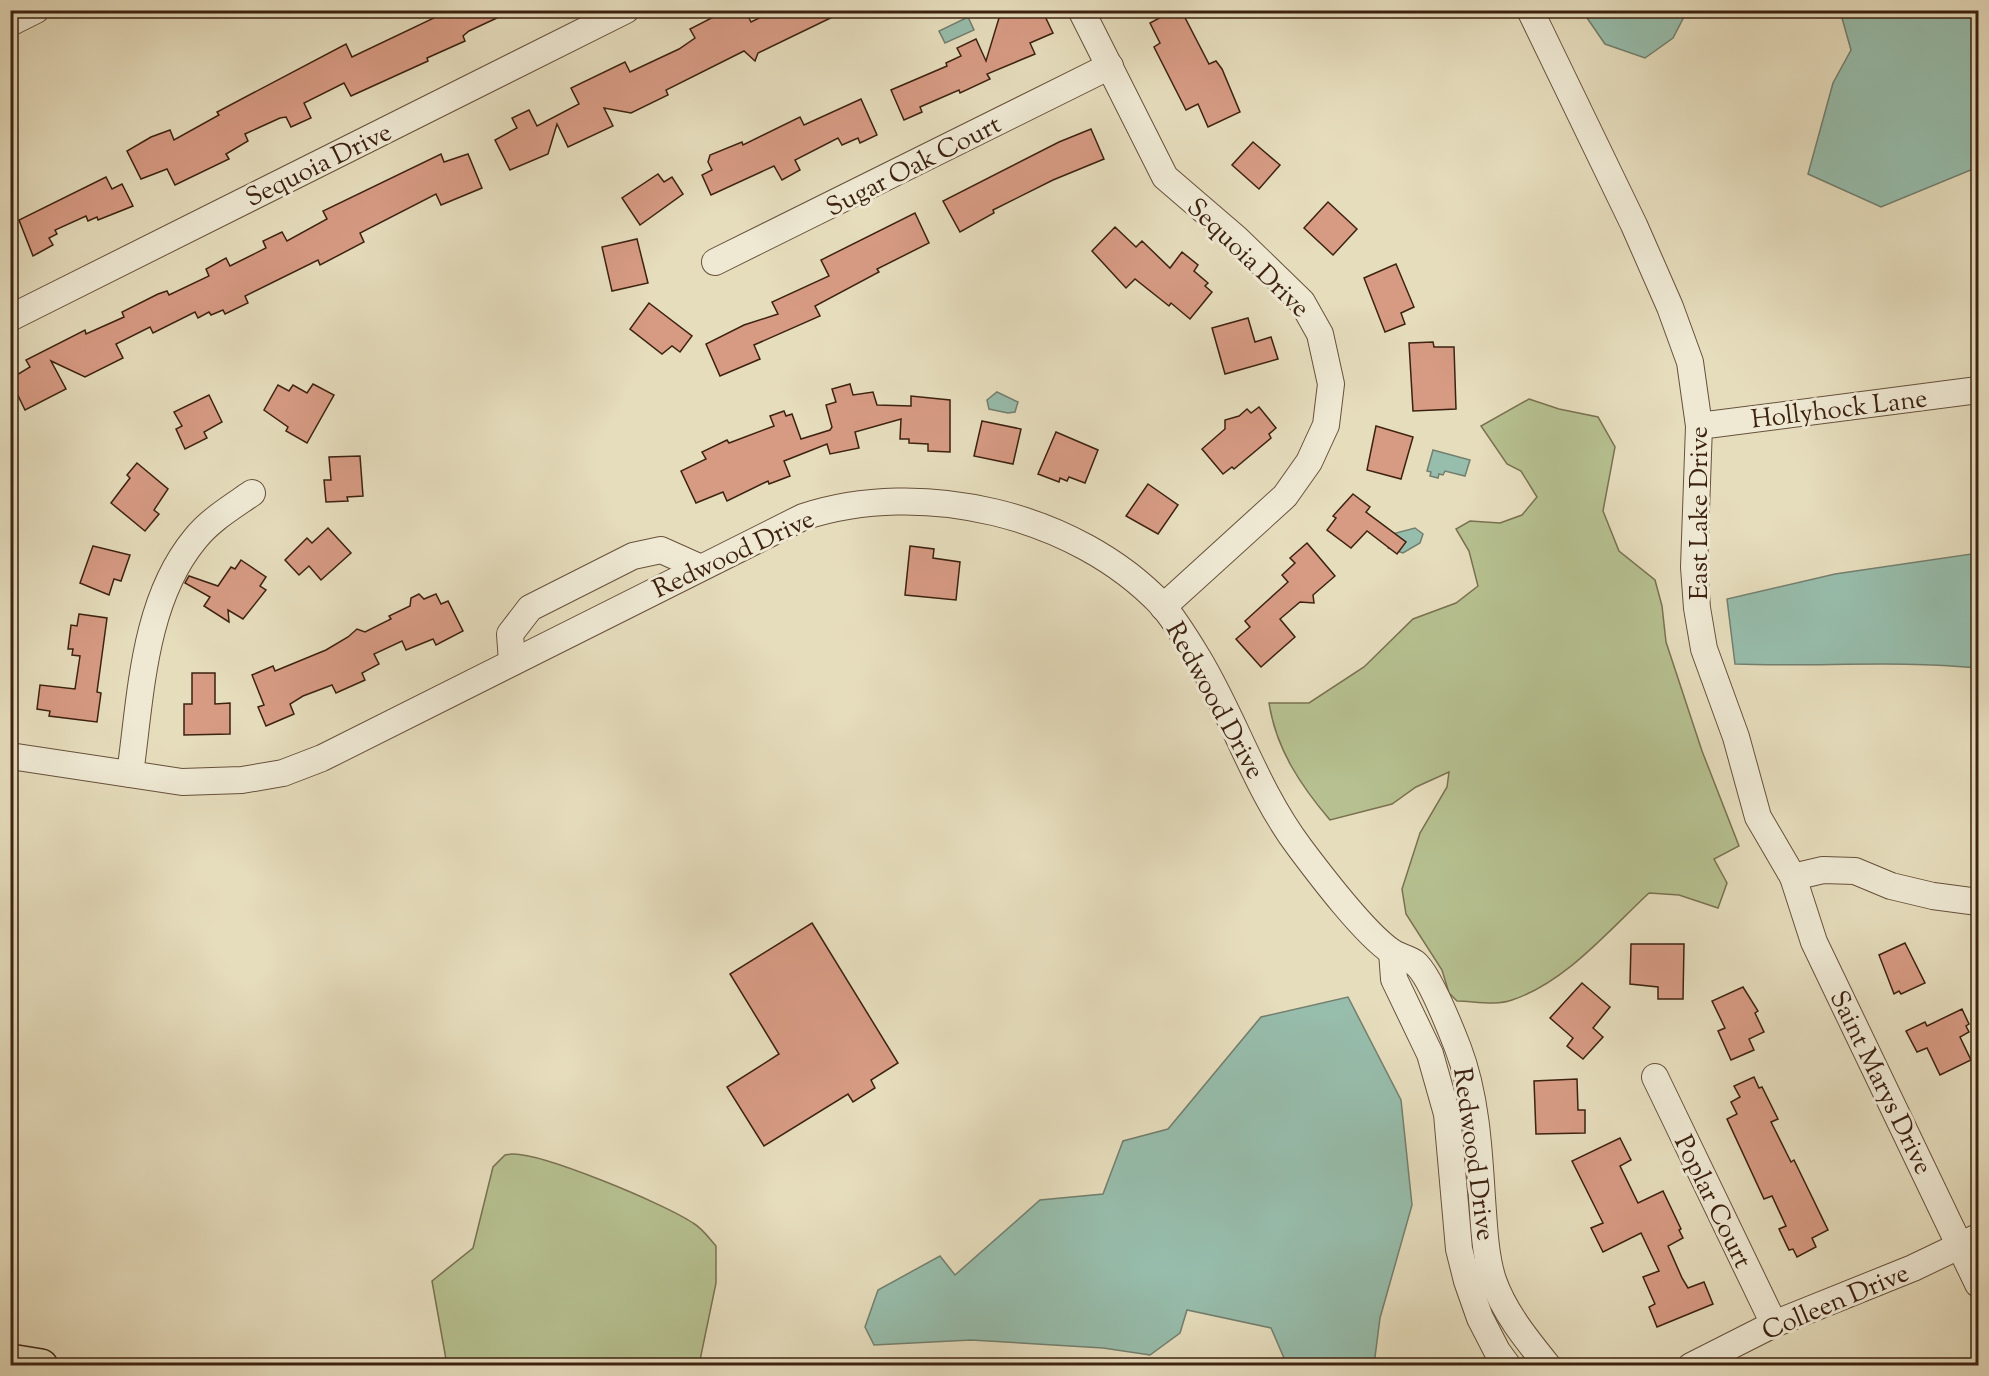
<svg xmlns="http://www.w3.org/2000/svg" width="1989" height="1376" font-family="'Sorts Mill Goudy',serif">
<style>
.green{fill:#b6c090;stroke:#7a7150;stroke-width:1.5}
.water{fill:#97bdac;stroke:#737f6e;stroke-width:1.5}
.building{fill:#d79b84;stroke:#3d2210;stroke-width:1.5}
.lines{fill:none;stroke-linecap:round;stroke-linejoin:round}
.minor-casing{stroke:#67513b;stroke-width:28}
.major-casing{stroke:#3d2210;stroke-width:36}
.minor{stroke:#efe9d4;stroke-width:26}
.major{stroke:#e6ddbd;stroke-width:33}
.labels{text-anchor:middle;stroke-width:6;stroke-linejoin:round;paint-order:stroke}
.street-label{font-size:26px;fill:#3d2210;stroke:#efe9d4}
</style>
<rect width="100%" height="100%" fill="#e6ddbd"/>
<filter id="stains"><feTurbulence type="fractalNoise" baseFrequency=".00333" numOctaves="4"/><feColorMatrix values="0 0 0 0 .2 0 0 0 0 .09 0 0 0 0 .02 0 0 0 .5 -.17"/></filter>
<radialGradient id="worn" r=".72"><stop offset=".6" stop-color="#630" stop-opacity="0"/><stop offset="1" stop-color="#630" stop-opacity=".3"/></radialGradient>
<!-- green -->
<g class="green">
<path d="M1529,399L1559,409L1598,417L1615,447L1603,511L1619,551L1655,580L1662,606L1666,642L1702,751L1739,846L1714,859L1727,883L1718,908L1679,895L1649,893C1608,931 1566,982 1512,1000C1496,1006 1473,1001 1457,1001L1449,993L1442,970L1406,914L1402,889L1420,833L1447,787L1449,772L1416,787L1392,804L1330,820C1301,786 1276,749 1269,703H1309L1364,667L1413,619L1456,603L1478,586L1469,551L1456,529L1470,521L1500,523L1522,515L1537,497L1521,471L1507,464L1481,426Z"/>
<path d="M512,1154C543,1153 665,1204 693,1223C702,1228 709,1238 716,1246V1283L699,1365H447L432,1281L473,1248L493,1167L505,1155Z"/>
</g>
<!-- water -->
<g class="water">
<path d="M1586,11V10L1687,11L1673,38L1645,58L1605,44L1585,15Z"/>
<path d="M1840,11H1978V167L1881,207L1808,174L1833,83L1851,50Z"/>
<path d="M968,17L974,30L945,43L939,31Z"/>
<path d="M997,392L1018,402L1015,412L1008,413L989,409L987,400Z"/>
<path d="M1433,450L1470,460L1465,476L1445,471L1443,475L1439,474L1438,478L1430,476L1431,472L1427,471Z"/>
<path d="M1415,528L1423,534L1420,543L1403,553L1388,548L1392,534Z"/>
<path d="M1978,553V668C1898,660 1816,667 1735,664L1727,599L1835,574Z"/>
<path d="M1348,997L1401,1100L1412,1205L1380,1318L1374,1365H1287L1271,1328L1187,1310L1180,1333L1150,1355L1103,1348L971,1340L874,1345L865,1327L878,1290L940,1256L955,1275L1040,1200L1103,1194L1123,1141L1168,1129L1261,1017Z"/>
</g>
<!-- building -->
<g class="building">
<path d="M430,10H514L469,31L463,36L465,41L427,58L428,61L351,96L344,83L304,103L311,118L291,127L286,117L280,118L245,134L248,141L226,154L229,159L175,185L167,169L141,179L127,151L151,137L170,130L174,140L219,115L217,112L346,44L352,57L434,18Z"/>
<path d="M727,10H745L751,22L776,10H847L758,53L755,61L744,51L666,90L668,95L631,113L604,108L613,126L568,147L557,124L548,154L510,170L495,140L517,128L512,118L529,110L537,126L579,104L571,88L625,62L630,72L679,49L695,38L690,29Z"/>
<path d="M1018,10H1042L1053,33L1030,43L1035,54L987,74L990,79L960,93L959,90L920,107L922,112L904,120L891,90L947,66L946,63L961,56L957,48L976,39L986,61L999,18Z"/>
<path d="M1174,10H1181L1209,64L1216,61L1222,69L1240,112L1208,127L1198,104L1186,110L1154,47L1160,43L1150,23Z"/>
<path d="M861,99L877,135L860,143L858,138L842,145L838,138L795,160L800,170L782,180L774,166L711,195L702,175L712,170L708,162L710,155L742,142L743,145L800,117L804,125Z"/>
<path d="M1091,129L1104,159L1053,180L993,210L994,213L960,232L943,201L1059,142Z"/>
<path d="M1253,142L1280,165L1259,189L1232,165Z"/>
<path d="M441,154L444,162L468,154L482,188L441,205L436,194L360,233L364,242L320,265L318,260L245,296L248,303L225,314L223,310L211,315L209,312L198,318L195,312L153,333L150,327L116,344L123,358L85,377L51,361L66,389L25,410L10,379L30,367L26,360L85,330L86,334L124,317L122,312L158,294L167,291L169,295L209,276L206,269L226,258L230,266L266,248L263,241L282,232L287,241L327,219L323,211Z"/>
<path d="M658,174L664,182L672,177L683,194L640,225L622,198Z"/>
<path d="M106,177L112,189L122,184L133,206L98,220L97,217L88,221L86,216L55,230L57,234L49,238L53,245L33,256L19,220Z"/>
<path d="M1328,202L1357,229L1333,255L1304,228Z"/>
<path d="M915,213L929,243L877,269L879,272L815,306L820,316L754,345L760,359L720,376L706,344L744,325L778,314L772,302L829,276L821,260Z"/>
<path d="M1115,227L1136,247L1142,241L1170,268L1182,252L1198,265L1194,271L1208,283L1205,286L1212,292L1190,319L1171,303L1169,306L1135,279L1126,288L1092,251Z"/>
<path d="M637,239L648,283L612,291L602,247Z"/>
<path d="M1396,264L1414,307L1401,313L1405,324L1385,332L1364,278Z"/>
<path d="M649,303L692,336L680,352L672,346L662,354L630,329Z"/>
<path d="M1248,318L1255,342L1271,337L1278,359L1225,374L1212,328Z"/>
<path d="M1433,342L1434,347H1454L1456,409L1413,411L1409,343Z"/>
<path d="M313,384L334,395L307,443L286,431L288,427L264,410L278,385L289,391L293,385L307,393Z"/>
<path d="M850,384L853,395L873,392L877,405L911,406V396L950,400V452L928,451V444L909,443V439H900L901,419L855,432L859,448L830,454L827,444L784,461L790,476L769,484L768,481L727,501L723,492L696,503L681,471L706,459L702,452L727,440L729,443L774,426L770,416L784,411L786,416L792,414L801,439L830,430L832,427L826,405L836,402L832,389Z"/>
<path d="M209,395L222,422L204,432L207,438L185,449L176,429L182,426L174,412Z"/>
<path d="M1259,407L1276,428L1269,434L1271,438L1234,469L1232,467L1223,474L1202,449L1225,429V420L1239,416L1247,409L1251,413Z"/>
<path d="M982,421L1021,429L1013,464L974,456Z"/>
<path d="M1376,426L1413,437L1401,479L1367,470Z"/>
<path d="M1056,432L1098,450L1085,483L1069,477L1067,481L1060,478L1059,482L1038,474Z"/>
<path d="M360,456L363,496L347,497L348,501L326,502L324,480H331L329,457Z"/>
<path d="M137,463L168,489L154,510L159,514L145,531L111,503L130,478L127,475Z"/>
<path d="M1148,484L1178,505L1158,534L1126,516Z"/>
<path d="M1353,494L1370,507L1366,512L1406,542L1397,554L1367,531L1351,548L1327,530L1336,518L1333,516Z"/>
<path d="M328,528L351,553L321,580L309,566L299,575L285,560L307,538L312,543Z"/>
<path d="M1307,543L1335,576L1313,595L1314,603L1300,602L1280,619L1295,637L1261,667L1236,639L1250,627L1245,621L1288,582L1282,575L1295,563L1290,558Z"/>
<path d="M93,546L130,555L121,581L114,579L109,595L80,583Z"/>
<path d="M910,546L934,549L933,558L960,562L956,600L905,595Z"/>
<path d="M241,560L266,577L260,586L266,590L243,619L228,610L229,622L204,606L210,597L185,583L189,576L218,586L231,567L235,569Z"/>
<path d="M419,594L424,599L436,594L441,604L448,601L463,631L436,645L433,639L406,650L402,641L374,654L379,664L362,673L365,680L336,693L332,685L303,696L290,704L294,714L266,726L258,707L264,705L252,675L273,666L275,671L326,650L348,637L357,629L365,632L391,619L389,616L410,606L411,598Z"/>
<path d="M79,614L107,618L97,692L101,693L97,722L49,716L50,711L37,709L40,685L75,689L80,656L72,655L73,649H68L71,625L77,626Z"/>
<path d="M192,673H215V704L230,703V734L184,735V704H192Z"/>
<path d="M812,923L898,1063L871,1080L875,1088L853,1102L848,1094L764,1146L727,1087L779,1054L730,974Z"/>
<path d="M1905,943L1925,983L1901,994L1899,991L1894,994L1879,955Z"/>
<path d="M1631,944H1684L1683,999H1658V987L1630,984Z"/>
<path d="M1582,983L1610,1007L1593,1028L1603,1037L1583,1059L1567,1046L1573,1038L1550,1018Z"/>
<path d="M1743,987L1758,1011L1755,1013L1764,1032L1749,1039L1754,1050L1731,1060L1718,1031L1725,1028L1712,1001Z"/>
<path d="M1962,1009L1969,1024L1966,1026L1969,1032L1960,1037L1971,1060L1940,1075L1927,1048L1917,1052L1906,1031L1925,1022L1927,1026Z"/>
<path d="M1754,1077L1759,1088L1762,1087L1778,1119L1771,1122L1791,1162L1794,1160L1828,1230L1812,1238L1816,1247L1797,1257L1793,1249L1789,1250L1779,1229L1786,1226L1772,1196L1764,1199L1727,1119L1737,1114L1731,1102L1740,1097L1734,1086Z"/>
<path d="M1577,1079L1578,1110H1585V1133L1536,1134L1534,1081Z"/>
<path d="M1620,1138L1631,1160L1620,1166L1638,1203L1663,1191L1681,1229L1679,1230L1683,1238L1668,1246L1682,1278L1688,1288L1704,1282L1713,1304L1657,1327L1649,1307L1655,1304L1643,1277L1659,1271L1641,1233L1603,1252L1591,1228L1603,1223L1572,1161Z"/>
</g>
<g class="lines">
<defs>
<g id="minor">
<path d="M1081,10L1165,177L1236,238L1302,302L1320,334L1331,384L1326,425L1309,462L1285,496L1163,607"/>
<path d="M1530,10L1634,225L1670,307L1690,362L1699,426L1694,567L1697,608L1704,649L1736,737L1758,817L1793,877L1823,870L1855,871L1891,886L1933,896L1978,902"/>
<path d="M10,23L36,10"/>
<path d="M715,262L1110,66"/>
<path d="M10,318L626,10"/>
<path d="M1699,426L1978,390"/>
<path d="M512,662L510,634L530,608L633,556L661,550L699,567"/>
<path d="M10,756L182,782L242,780L283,773L322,758L803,517C921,478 1076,514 1162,605C1175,620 1187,640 1198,658C1235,719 1256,790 1300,848C1321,876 1364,933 1392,952C1399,957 1409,958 1415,963C1429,974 1451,1030 1458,1048C1476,1095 1479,1149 1482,1198C1484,1224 1485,1256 1493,1280C1504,1312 1527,1340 1548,1366"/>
<path d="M130,774C141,696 143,602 195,539C210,520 232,507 252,493"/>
<path d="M1793,877L1814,942L1978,1284"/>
<path d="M1392,952L1394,979L1430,1054L1447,1114L1459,1249L1467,1281L1480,1318L1497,1351L1508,1366"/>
<path d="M1655,1077L1774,1324"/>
<path d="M1691,1366L1774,1324L1913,1268L1978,1237"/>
</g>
<path id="major" d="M10,1361L41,1366"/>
</defs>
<!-- minor casing -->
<use href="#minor" class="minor-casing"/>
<!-- major casing -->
<use href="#major" class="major-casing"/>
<!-- minor -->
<use href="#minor" class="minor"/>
<!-- major -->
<use href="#major" class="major"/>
</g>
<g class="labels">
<!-- street labels -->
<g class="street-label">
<text transform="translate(318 164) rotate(-26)" y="9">Sequoia Drive</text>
<text transform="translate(913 165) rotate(-27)" y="9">Sugar Oak Court</text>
<text transform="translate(1249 257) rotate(44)" y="9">Sequoia Drive</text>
<text transform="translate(1839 408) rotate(-7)" y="9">Hollyhock Lane</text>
<text transform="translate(1698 513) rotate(-90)" y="9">East Lake Drive</text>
<text transform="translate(733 553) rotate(-25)" y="9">Redwood Drive</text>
<text transform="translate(1216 700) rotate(61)" y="9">Redwood Drive</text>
<text transform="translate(1882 1082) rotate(64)" y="9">Saint Marys Drive</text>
<text transform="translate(1475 1154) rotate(82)" y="9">Redwood Drive</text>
<text transform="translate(1714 1201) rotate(64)" y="9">Poplar Court</text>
<text transform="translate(1835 1301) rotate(-23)" y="9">Colleen Drive</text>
</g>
</g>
<!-- margin -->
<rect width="1989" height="1376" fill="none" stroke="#e6ddbd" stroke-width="36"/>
<rect x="12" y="12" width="1965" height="1352" fill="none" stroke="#3d2210" stroke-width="3"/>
<rect x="18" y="18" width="1953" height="1340" fill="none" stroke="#3d2210" stroke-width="1.5"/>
<rect width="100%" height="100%" filter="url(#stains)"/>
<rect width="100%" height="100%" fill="url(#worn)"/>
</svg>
